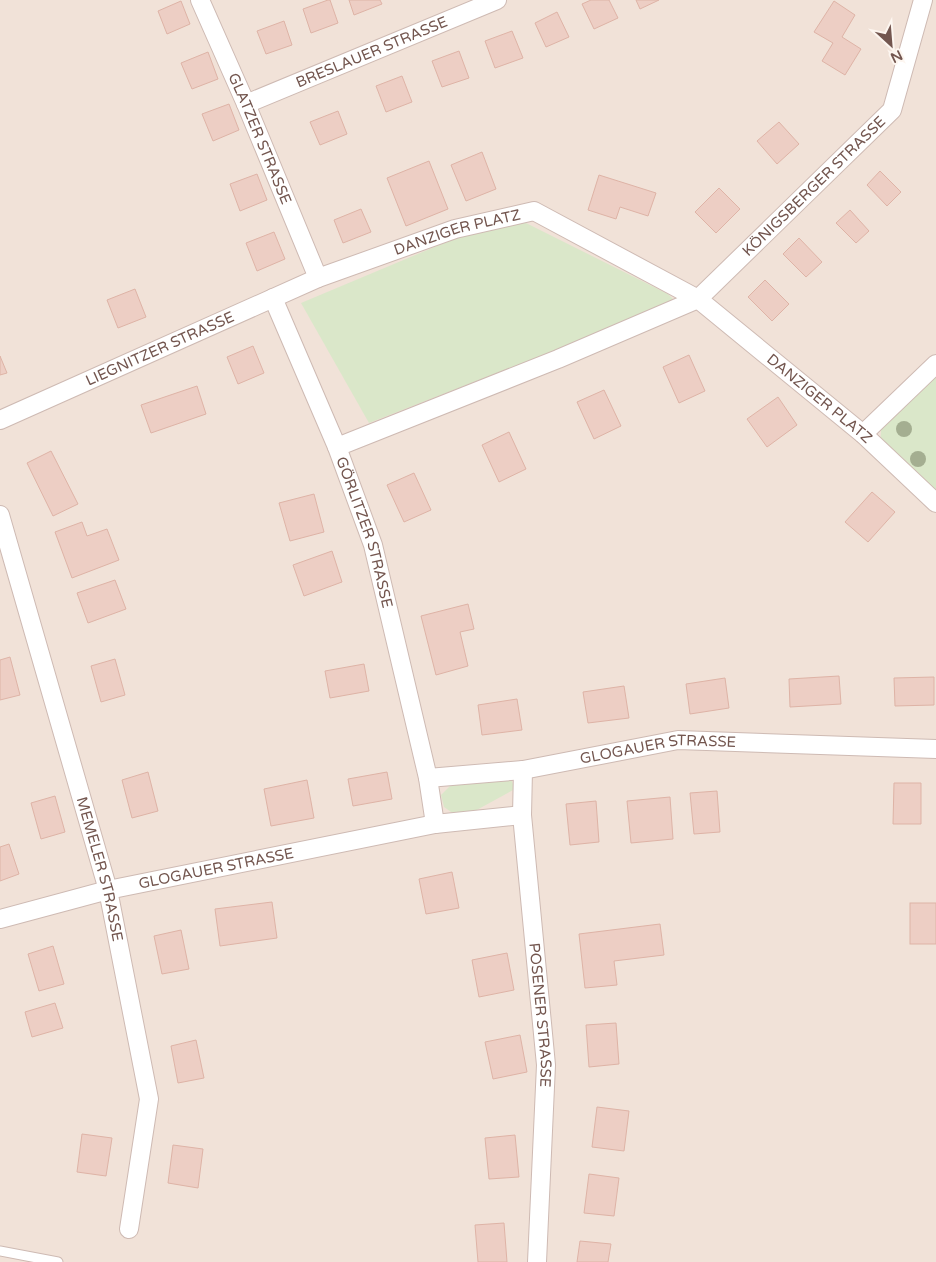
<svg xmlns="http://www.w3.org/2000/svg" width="936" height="1262" font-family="'Varela Round',sans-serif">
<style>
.residential{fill:#f1e2d8}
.green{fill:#dae7c9}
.building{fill:#edcec4;stroke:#deb3a6}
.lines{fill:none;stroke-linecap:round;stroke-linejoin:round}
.lane-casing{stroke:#cebab3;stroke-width:11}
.street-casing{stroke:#cebab3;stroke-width:20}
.lane{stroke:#fff;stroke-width:9}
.street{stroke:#fff;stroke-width:18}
.tree{fill:#a4ae91}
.labels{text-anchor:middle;stroke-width:4.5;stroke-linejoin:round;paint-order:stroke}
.street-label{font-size:15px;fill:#73564f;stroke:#fdf6f0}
</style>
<rect width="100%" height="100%" fill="#faf1e9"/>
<!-- residential -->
<rect class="residential" x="0" y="0" width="936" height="1262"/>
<!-- green -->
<g class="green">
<path d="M494,222H524L668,294L677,303L369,423L301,303Z"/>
<path d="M936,371V495L880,443L882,420Z"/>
<path d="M511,779L515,789L473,812L454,814L444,807L441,795L452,784Z"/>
</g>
<!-- building -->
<g class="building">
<path d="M328,0H330L338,23L311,33L303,9Z"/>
<path d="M349,0H380L382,4L354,15Z"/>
<path d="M591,0H609L618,18L594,29L582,4Z"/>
<path d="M636,0H659L640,9Z"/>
<path d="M181,1L190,24L167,34L158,11Z"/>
<path d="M834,1L855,15L842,37L861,49L845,75L822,61L833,43L814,32Z"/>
<path d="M557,12L569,37L546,47L535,23Z"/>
<path d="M284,21L292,45L266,54L257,31Z"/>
<path d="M512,31L523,58L495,68L485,41Z"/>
<path d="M459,51L469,78L442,87L432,61Z"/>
<path d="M208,52L218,79L192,89L181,63Z"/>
<path d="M402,76L412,102L386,112L376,86Z"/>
<path d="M229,104L239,130L213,141L202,114Z"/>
<path d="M338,111L347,134L320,145L310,122Z"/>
<path d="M779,122L799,144L777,164L757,141Z"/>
<path d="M482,152L496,189L466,201L451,165Z"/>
<path d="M429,161L448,209L406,226L387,178Z"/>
<path d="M880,171L901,192L887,206L867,185Z"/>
<path d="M257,174L267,200L240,211L230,184Z"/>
<path d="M599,175L656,193L648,216L620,207L616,219L588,210Z"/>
<path d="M719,188L740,209L716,233L695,212Z"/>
<path d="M361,209L371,232L343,243L334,220Z"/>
<path d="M850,210L869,231L856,243L836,223Z"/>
<path d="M274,232L285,259L257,271L246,243Z"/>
<path d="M799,238L822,262L806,277L783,254Z"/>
<path d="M765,280L789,304L772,321L748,297Z"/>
<path d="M135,289L146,317L118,328L107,300Z"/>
<path d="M253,346L264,373L238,384L227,357Z"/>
<path d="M689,355L705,391L679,403L663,367Z"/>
<path d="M0,356L7,373L0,375Z"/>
<path d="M197,386L206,414L151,433L141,405Z"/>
<path d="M604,390L621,426L594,439L577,402Z"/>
<path d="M778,397L797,425L767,447L747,419Z"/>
<path d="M509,432L526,469L499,482L482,445Z"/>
<path d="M51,451L78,504L53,516L27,463Z"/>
<path d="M414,473L431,510L404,522L387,485Z"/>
<path d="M872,492L895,512L868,542L845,522Z"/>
<path d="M314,494L324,532L290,541L279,503Z"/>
<path d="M82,522L87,536L107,529L119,560L72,578L55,532Z"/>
<path d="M332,551L342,582L304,596L293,565Z"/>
<path d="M115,580L126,609L88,623L77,593Z"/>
<path d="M468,604L474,629L460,632L468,666L436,675L421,616Z"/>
<path d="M10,657L20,695L0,700V660Z"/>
<path d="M115,659L125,695L101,702L91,666Z"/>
<path d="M364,664L369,691L330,698L325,671Z"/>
<path d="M839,676L841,704L790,707L789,679Z"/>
<path d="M934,677V705L895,706L894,678Z"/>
<path d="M725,678L729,708L690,714L686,684Z"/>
<path d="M624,686L629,718L588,723L583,692Z"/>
<path d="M517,699L522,730L482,735L478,705Z"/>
<path d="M148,772L158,811L132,818L122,780Z"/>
<path d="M387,772L392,799L353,806L348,779Z"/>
<path d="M307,780L314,818L271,826L264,789Z"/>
<path d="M894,783H921V824H893Z"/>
<path d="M717,791L720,832L694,834L690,793Z"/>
<path d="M55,796L65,832L41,839L31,803Z"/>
<path d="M670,797L673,839L631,843L627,801Z"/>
<path d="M596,801L599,842L570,845L566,804Z"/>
<path d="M9,844L19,874L0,881V847Z"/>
<path d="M452,872L459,908L426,914L419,879Z"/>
<path d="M272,902L277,938L220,946L215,909Z"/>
<rect x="910" y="903" width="26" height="41"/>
<path d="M660,924L664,955L614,961L617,985L585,988L579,934Z"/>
<path d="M181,930L189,969L162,974L154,936Z"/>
<path d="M53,946L64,984L39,991L28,954Z"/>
<path d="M507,953L514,990L479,997L472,960Z"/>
<path d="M55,1003L63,1028L32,1037L25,1012Z"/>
<path d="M616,1023L619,1064L589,1067L586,1025Z"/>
<path d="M520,1035L527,1072L493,1079L485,1042Z"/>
<path d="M196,1040L204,1078L178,1083L171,1046Z"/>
<path d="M597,1107L629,1111L624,1151L592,1147Z"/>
<path d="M82,1134L112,1138L106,1176L77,1172Z"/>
<path d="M515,1135L519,1177L489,1179L485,1138Z"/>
<path d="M173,1145L203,1149L198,1188L168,1183Z"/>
<path d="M589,1174L619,1178L614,1216L584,1213Z"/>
<path d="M504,1223L507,1262H478L475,1225Z"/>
<path d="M580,1241L611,1244L608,1262H577Z"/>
</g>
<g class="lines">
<defs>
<path id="lane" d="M0,1251L58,1262"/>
<g id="street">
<path id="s1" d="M200,0L246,104L318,278"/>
<path id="s2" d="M246,104L497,0"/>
<path id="s3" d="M273,298L337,447L373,545L428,778"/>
<path id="s4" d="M0,420L318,278L455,229L534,211L698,299L863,434L936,503"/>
<path d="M863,434L936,364"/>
<path id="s5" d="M337,447L558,359L698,299L892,110L923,0"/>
<path id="s6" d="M0,515L108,890L149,1099L129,1229"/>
<path id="s7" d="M523,770L522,815L546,1065L537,1262"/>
<path id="s8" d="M435,824L428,778L523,770L678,740L936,749"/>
<path id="s9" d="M0,919L108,890L435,824L522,815"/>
</g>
</defs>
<!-- lane casing -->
<use href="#lane" class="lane-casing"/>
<!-- street casing -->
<use href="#street" class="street-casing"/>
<!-- lane -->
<use href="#lane" class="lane"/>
<!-- street -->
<use href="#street" class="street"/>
</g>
<!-- trees -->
<g class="tree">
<circle cx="904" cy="429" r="8"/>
<circle cx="918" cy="459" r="8"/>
</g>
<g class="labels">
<!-- street labels -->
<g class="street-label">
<text dy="5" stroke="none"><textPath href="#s2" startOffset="136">BRESLAUER STRASSE</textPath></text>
<text dy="5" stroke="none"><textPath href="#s1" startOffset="151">GLATZER STRASSE</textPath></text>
<text dy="5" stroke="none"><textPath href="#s5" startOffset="552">KÖNIGSBERGER STRASSE</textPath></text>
<text dy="5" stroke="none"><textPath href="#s4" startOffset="495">DANZIGER PLATZ</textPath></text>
<text dy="5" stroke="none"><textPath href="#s4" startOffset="175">LIEGNITZER STRASSE</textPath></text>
<text dy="5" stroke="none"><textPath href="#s4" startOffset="918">DANZIGER PLATZ</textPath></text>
<text dy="5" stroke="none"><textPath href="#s3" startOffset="252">GÖRLITZER STRASSE</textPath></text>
<text dy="5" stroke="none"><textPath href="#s8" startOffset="279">GLOGAUER STRASSE</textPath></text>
<text dy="5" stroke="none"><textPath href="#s6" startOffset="368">MEMELER STRASSE</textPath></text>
<text dy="5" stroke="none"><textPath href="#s9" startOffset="222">GLOGAUER STRASSE</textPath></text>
<text dy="5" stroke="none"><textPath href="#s7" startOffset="246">POSENER STRASSE</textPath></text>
</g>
</g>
<!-- north arrow -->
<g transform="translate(891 45) rotate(154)" stroke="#fdf6f0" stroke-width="4" paint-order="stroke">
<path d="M0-4L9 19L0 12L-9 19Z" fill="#73564f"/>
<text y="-8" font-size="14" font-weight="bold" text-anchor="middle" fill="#73564f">N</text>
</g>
</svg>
